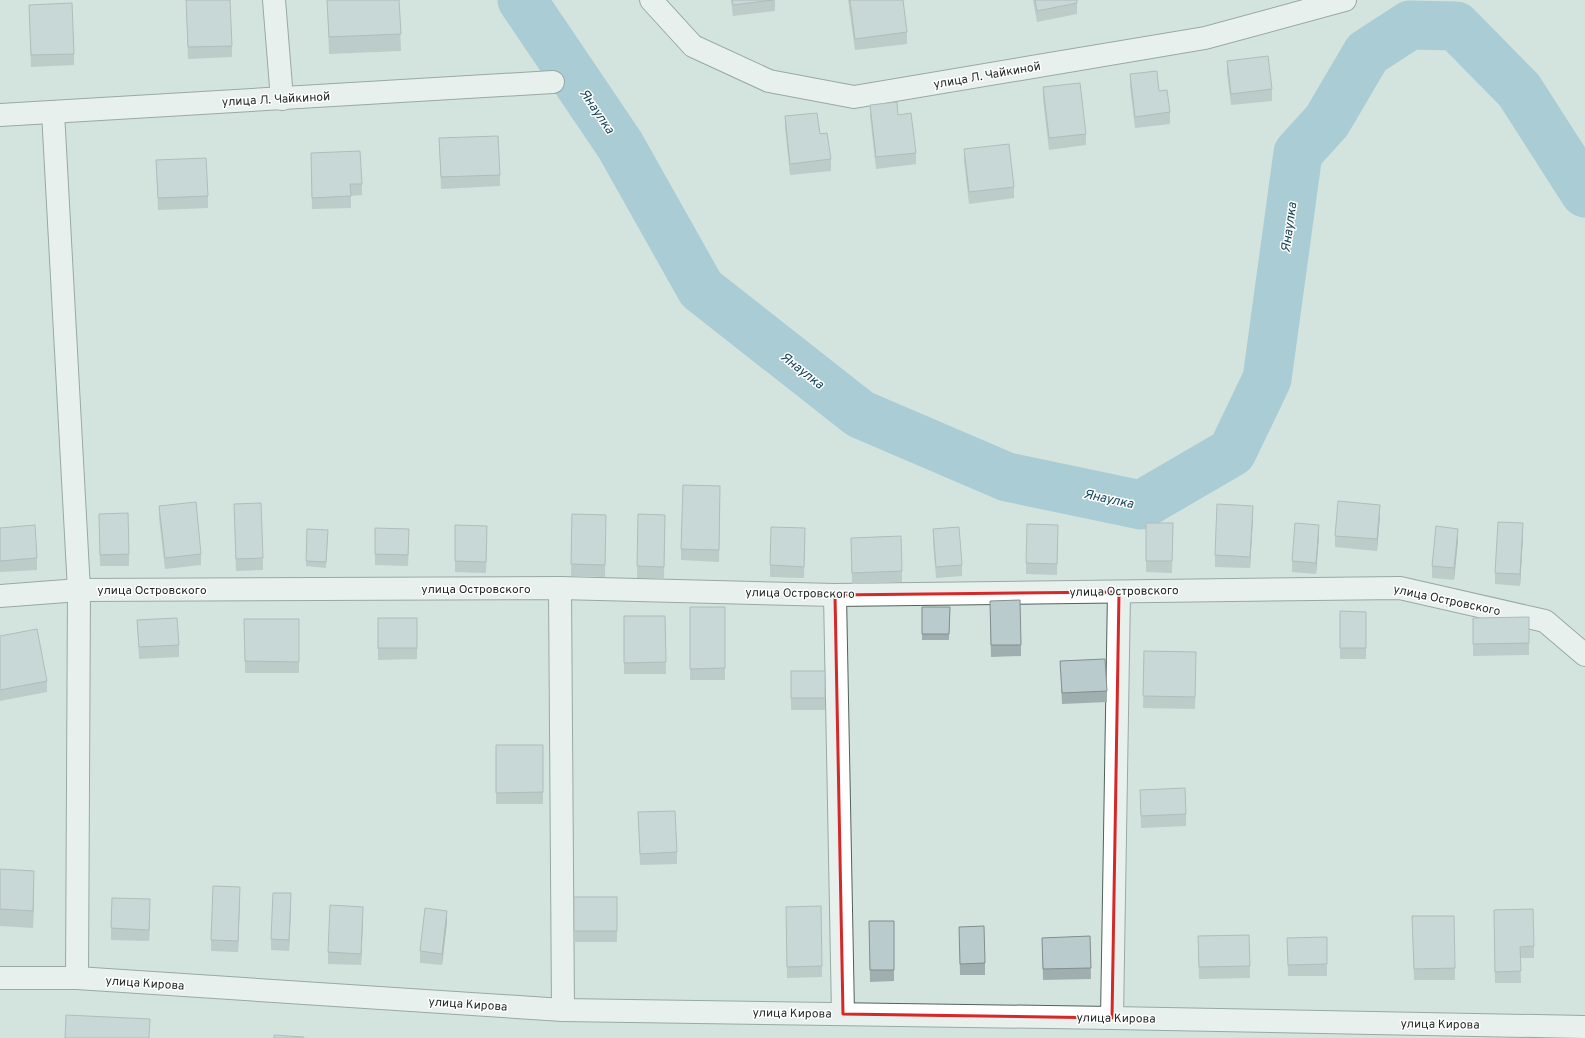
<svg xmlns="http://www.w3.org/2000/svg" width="1585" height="1038" font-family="Overpass,sans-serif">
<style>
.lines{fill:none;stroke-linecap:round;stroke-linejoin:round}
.river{stroke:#77b0ca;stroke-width:49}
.minor-casing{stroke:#52615c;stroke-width:24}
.minor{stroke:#fff;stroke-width:22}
.wall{fill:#9fafaf}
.shaded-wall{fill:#828e8f}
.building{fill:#b9cbcc;stroke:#828e8f}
.marked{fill:none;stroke:#d62828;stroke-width:3;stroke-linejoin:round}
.labels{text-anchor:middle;stroke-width:3;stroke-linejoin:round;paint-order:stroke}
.street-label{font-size:12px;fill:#252b29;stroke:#fff}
.water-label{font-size:13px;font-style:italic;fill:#0f3f53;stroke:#fff}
</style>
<rect width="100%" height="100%" fill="#d3e4de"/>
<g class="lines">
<!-- river -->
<path class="river" d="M522,0L620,145L701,289L860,414L1007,477L1141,505L1232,452L1267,379L1298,153L1327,121L1367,53L1410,25L1456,26L1519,90L1585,193"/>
<defs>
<g id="minor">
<path d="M274,0L282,99"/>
<path d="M651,0L693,46L769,81L854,97L1205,38L1345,0"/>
<path d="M53,112L79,590L77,978"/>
<path d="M0,115L553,82"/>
<path d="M560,588L563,1010"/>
<path d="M835,595L843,1014"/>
<path d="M0,596L79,590L560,588L835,595L1400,588L1545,621L1585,655"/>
<path d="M0,978H77L563,1010L1112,1018L1585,1027"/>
<path d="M1112,1018L1119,592"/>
</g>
</defs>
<!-- minor casing -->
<use href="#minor" class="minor-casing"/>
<!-- minor -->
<use href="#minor" class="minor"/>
</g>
<!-- wall -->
<g class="wall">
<path d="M186,0L232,46V57L188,59Z"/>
<path d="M327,0H399L401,51L329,54Z"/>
<path d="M731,0H775V11L733,16Z"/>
<path d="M848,0H903L907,32V44L855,50Z"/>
<path d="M1033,0H1077V14L1037,22Z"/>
<path d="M29,5L74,54V65L31,67Z"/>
<path d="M1227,61L1272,89V101L1231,105L1227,73Z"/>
<path d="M1130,74L1170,112V124L1135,128L1130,86Z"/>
<path d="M1043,87L1086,134V145L1049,150L1043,99Z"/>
<path d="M870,105L898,115L916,153V164L876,169L870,116Z"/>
<path d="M785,116L820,134L831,159V171L790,175L785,128Z"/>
<path d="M439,138L500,175V186L441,189Z"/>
<path d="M964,149L1014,187V198L969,204L964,161Z"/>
<path d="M311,153L362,184V195L351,196V208L312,209Z"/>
<path d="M156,160L208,196V208L158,210Z"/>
<path d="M720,498L719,562L681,560V549Z"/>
<path d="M234,504L263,558V570L236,571Z"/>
<path d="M159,506L201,554V565L165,569L159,518Z"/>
<path d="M572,514L606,515L605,577L571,576Z"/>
<path d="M638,514L665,515L664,578H637Z"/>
<path d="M1380,516L1377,551L1335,547V536Z"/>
<path d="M1253,517L1250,568L1215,567V555Z"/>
<path d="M1146,523H1173L1172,573L1146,572Z"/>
<path d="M99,525L129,554V566H100Z"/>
<path d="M455,525L487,537L486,573L455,572Z"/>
<path d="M1058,525L1057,575L1026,574V563Z"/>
<path d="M0,528L37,558V570L0,572Z"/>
<path d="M375,528L409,540L408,566L375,565Z"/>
<path d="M307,529L328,536L326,568L306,566Z"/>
<path d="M933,529L962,565V576L936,578L933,541Z"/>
<path d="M1523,535L1520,586L1495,584V573Z"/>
<path d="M1319,536L1316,574L1292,572V561Z"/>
<path d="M851,538L902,571V582L852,584Z"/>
<path d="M805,540L804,578L770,577V565Z"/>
<path d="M1458,540L1454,580L1432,578V566Z"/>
<rect x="690" y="607" width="35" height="73"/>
<path d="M922,607H950L949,640H922Z"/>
<path d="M1340,611L1366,612V659H1340Z"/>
<path d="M990,612L1021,645V656L991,657Z"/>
<path d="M624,616H665L666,674H624Z"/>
<path d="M1529,617V655L1473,656V618Z"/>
<path d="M378,618H417V659L378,660Z"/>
<path d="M244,619H299V673H245Z"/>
<path d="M137,620L179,645V657L139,659Z"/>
<path d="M0,636L47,681V692L0,701Z"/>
<path d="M1144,651L1196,652L1195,709L1143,708Z"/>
<path d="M1060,661L1107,691V702L1062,704Z"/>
<rect x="791" y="671" width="34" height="39"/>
<rect x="496" y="745" width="47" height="59"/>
<path d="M1140,790L1186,814V826L1141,828Z"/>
<path d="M638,812L677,852V864L640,865Z"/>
<path d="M0,869L34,888L33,928L0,926Z"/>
<rect x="574" y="897" width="43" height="45"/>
<path d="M240,898L238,952L211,951V940Z"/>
<path d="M291,905L289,951L271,950V939Z"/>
<path d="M150,911L149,941L111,940V928Z"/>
<path d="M1412,916L1455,968V980H1414Z"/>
<path d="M363,918L361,965L328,964V952Z"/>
<path d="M786,918L822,966V977L787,978Z"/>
<path d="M869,921H894V981L870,982Z"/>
<path d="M1494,921L1534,946V958H1520L1521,983H1495Z"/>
<path d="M447,922L442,965L420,963V951Z"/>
<path d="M959,927L985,963V975H960Z"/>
<path d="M1249,935L1250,978L1199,979L1198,936Z"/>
<path d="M1090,936L1091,979L1043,980L1042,938Z"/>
<path d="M1287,938L1327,964V976H1288Z"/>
</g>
<!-- shaded-wall -->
<g class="shaded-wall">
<path d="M1380,505V516L1377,551V539Z"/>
<path d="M1253,506V517L1250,568V557Z"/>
<path d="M1523,523V535L1520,586V574Z"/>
<path d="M1319,525V536L1316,574V563Z"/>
<path d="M1458,529V540L1454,580V568Z"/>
<path d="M34,871V888L33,928V911Z"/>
<path d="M240,887V898L238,952V941Z"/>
<path d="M291,893V905L289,951V940Z"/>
<path d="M150,899V911L149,941V930Z"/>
<path d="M363,907V918L361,965V954Z"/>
<path d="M447,911V922L442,965V954Z"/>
</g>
<!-- building -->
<g class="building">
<path d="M186,0H230L232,46L188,47Z"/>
<path d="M327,0H399L401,34L329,37Z"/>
<path d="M732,0H773L733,5Z"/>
<path d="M850,0H903L907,32L855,39Z"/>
<path d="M1035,0H1077V3L1037,11Z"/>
<path d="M72,3L74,54L31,55L29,5Z"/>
<path d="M1268,56L1272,89L1231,94L1227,61Z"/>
<path d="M1157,71L1159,91L1167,90L1170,112L1135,117L1130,74Z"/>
<path d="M1080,83L1086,134L1049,138L1043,87Z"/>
<path d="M897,102L898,115L911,113L916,153L876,157L870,105Z"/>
<path d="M817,113L820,134L827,133L831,159L790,164L785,116Z"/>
<path d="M498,136L500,175L441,177L439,138Z"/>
<path d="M1009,144L1014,187L969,192L964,149Z"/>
<path d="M360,151L362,184H350L351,196L312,198L311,153Z"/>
<path d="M206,158L208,196L158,198L156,160Z"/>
<path d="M683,485L720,486L719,550L681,549Z"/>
<path d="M1338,501L1380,505L1377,539L1335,536Z"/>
<path d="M196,502L201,554L165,558L159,506Z"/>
<path d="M261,503L263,558L236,559L234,504Z"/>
<path d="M1217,504L1253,506L1250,557L1215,555Z"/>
<path d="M128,513L129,554L100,555L99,514Z"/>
<path d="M572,514L606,515L605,565L571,564Z"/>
<path d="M638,514L665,515L664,567L637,566Z"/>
<path d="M1498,522L1523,523L1520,574L1495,573Z"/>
<path d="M1146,523H1173L1172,561H1146Z"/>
<path d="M1295,523L1319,525L1316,563L1292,561Z"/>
<path d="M1027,524L1058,525L1057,564L1026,563Z"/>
<path d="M35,525L37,558L0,561V528Z"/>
<path d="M455,525L487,526L486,562L455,561Z"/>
<path d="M1436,526L1458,529L1454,568L1432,566Z"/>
<path d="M771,527L805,528L804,567L770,565Z"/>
<path d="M959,527L962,565L936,567L933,529Z"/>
<path d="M375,528L409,529L408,555L375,554Z"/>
<path d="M307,529L328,530L326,562L306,561Z"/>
<path d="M901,536L902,571L852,573L851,538Z"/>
<path d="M1020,600L1021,645H991L990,601Z"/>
<path d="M690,607H725V668L690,669Z"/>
<path d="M922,607H950L949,634H922Z"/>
<path d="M1340,611L1366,612V648H1340Z"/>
<path d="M624,616H665L666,662L624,663Z"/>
<path d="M1529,617V643L1473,644V618Z"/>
<path d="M177,618L179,645L139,647L137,620Z"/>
<rect x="378" y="618" width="39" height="30"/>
<path d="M244,619H299V662L245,661Z"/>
<path d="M37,629L47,681L0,690V636Z"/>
<path d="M1144,651L1196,652L1195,697L1143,696Z"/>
<path d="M1105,659L1107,691L1062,693L1060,661Z"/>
<rect x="791" y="671" width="34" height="27"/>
<path d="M496,745H543V792L496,793Z"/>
<path d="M1185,788L1186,814L1141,816L1140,790Z"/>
<path d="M675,811L677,852L640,854L638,812Z"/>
<path d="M0,869L34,871L33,911L0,909Z"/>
<path d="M213,886L240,887L238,941L211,940Z"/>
<path d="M273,893H291L289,940L271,939Z"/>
<rect x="574" y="897" width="43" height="34"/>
<path d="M112,898L150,899L149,930L111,928Z"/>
<path d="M330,905L363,907L361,954L328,952Z"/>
<path d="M821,906L822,966L787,967L786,907Z"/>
<path d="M425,908L447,911L442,954L420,951Z"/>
<path d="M1533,909L1534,946L1520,947L1521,971L1495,972L1494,910Z"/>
<path d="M1412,916H1454L1455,968L1414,969Z"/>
<path d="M869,921H894V970H870Z"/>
<path d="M984,926L985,963L960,964L959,927Z"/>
<path d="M1249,935L1250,966L1199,967L1198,936Z"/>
<path d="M1090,936L1091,968L1043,969L1042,938Z"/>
<path d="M1327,937V964L1288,965L1287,938Z"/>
<path d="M66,1015L150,1019L149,1038H65Z"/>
<path d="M274,1035L304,1037V1038H274Z"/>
</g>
<!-- marked area -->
<path d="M0 0H1585V1038H0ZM1119,592L1112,1018L843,1014L835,595Z" fill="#d3e4de" fill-opacity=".55" fill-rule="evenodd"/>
<path class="marked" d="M1119,592L1112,1018L843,1014L835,595Z"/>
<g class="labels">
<!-- street labels -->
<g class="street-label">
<text transform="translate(987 75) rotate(-10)" y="4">улица Л. Чайкиной</text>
<text transform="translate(276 99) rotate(-3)" y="4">улица Л. Чайкиной</text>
<text x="476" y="593">улица Островского</text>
<text x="152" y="594">улица Островского</text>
<text transform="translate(1124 591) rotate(-1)" y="4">улица Островского</text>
<text transform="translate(800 593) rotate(1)" y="4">улица Островского</text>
<text transform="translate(1447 600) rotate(12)" y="4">улица Островского</text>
<text transform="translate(145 983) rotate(4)" y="4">улица Кирова</text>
<text transform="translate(468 1004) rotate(4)" y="4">улица Кирова</text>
<text transform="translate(792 1013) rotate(1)" y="4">улица Кирова</text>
<text transform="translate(1116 1018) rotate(1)" y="4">улица Кирова</text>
<text transform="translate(1440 1024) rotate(1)" y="4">улица Кирова</text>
</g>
<!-- water labels -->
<g class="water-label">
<text transform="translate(598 111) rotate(56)" y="5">Янаулка</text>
<text transform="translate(1288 227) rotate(-82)" y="5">Янаулка</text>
<text transform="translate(803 370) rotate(38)" y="5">Янаулка</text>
<text transform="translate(1109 498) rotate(12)" y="5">Янаулка</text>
</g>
</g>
</svg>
